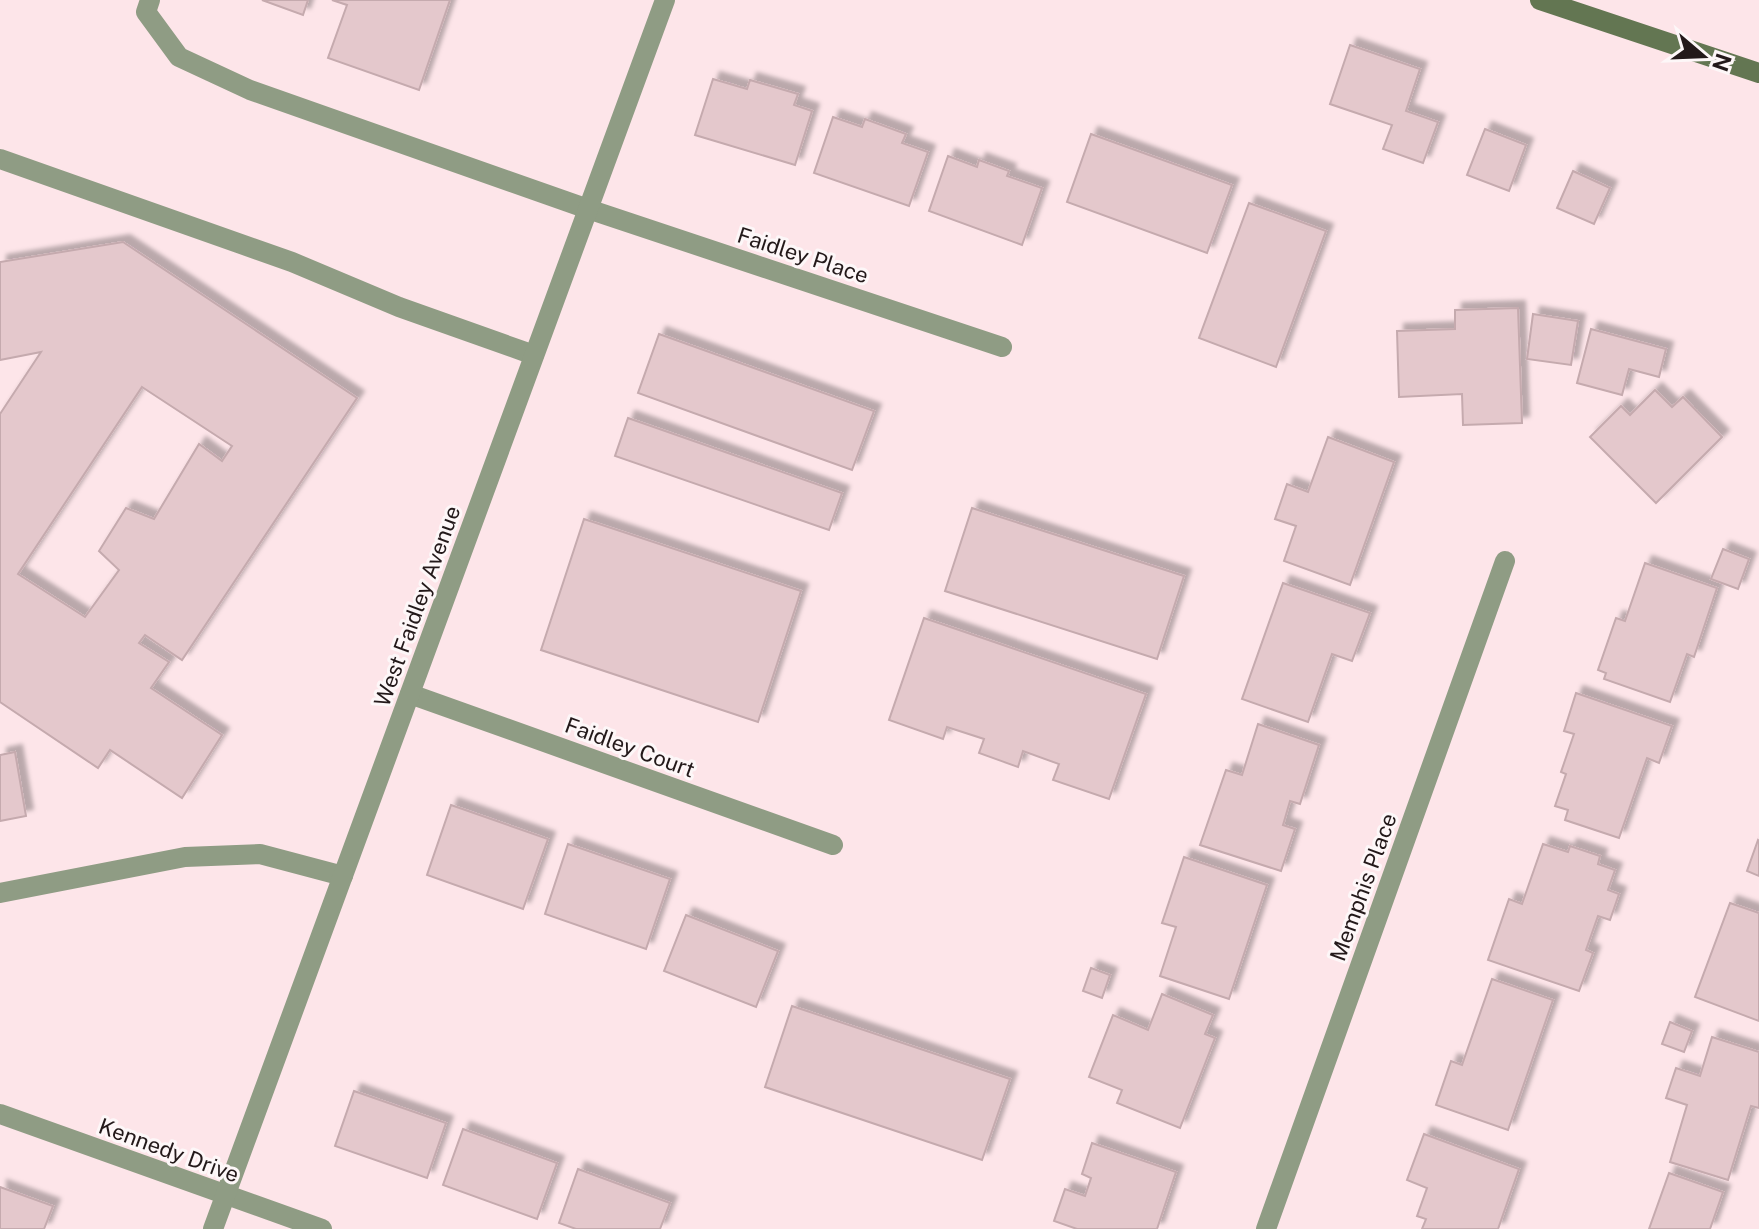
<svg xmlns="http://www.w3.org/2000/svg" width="1759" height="1229" font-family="'Public Sans',sans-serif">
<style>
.building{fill:#e4c8cc;stroke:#c5aaae;stroke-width:2;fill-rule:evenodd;filter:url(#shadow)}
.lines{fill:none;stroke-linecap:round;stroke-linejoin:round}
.service{stroke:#8f9c84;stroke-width:20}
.minor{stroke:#8f9c84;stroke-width:20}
.tertiary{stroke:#8f9c84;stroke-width:20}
.secondary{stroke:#637652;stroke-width:20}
.labels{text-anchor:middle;stroke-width:6;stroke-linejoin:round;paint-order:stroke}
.street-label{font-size:22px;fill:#23191a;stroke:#fdf7f8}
</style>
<defs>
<filter id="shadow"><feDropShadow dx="7" dy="-7" stdDeviation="2" flood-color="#0004"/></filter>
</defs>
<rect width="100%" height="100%" fill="#fde5e9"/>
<!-- building -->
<g class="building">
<path d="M262,0H308L303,15Z"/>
<path d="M332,0H450L419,90L328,58L347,5Z"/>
<path d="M1350,45L1420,69L1406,111L1438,122L1423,163L1383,149L1392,125L1330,104Z"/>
<path d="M713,79L747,89L750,80L798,94L794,105L812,111L795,165L695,135Z"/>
<path d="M833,117L862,127L865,119L906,134L902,143L928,152L909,206L814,173Z"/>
<path d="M1485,129L1526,145L1509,191L1467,175Z"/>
<path d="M1091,134L1232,185L1207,253L1067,202Z"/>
<path d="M948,156L977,167L979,160L1009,171L1007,176L1042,188L1022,245L929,211Z"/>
<path d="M1573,171L1610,188L1594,224L1557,208Z"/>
<path d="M1249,203L1326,231L1276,367L1199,338Z"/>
<path d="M123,242L357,398L182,660L145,635L139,643L169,662L151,688L222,735L182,798L110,750L98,768L0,702V414L41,352L0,360V262ZM142,387L232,446L222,461L199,444L154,519L126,508L99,551L119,570L85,617L18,574Z"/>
<path d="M1518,308L1522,423L1463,425L1462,394L1399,397L1397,331L1455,329V310Z"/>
<path d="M1533,314L1578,321L1571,365L1527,359Z"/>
<path d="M1591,329L1666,349L1659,377L1629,369L1622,395L1577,383Z"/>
<path d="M659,334L874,411L852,470L638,393Z"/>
<path d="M1655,390L1672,407L1683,397L1722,437L1656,503L1590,437L1621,406L1630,415Z"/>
<path d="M628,418L842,493L829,530L615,456Z"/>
<path d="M1328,437L1394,462L1350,585L1284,561L1296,526L1275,519L1287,484L1308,492Z"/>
<path d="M972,508L1184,576L1157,659L945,591Z"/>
<path d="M584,519L801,591L758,722L541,650Z"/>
<path d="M1723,549L1749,559L1738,589L1711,579Z"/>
<path d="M1645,563L1717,588L1694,657L1687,654L1670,702L1604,679L1606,673L1598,670L1616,618L1625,621Z"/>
<path d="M1283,583L1370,613L1352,661L1332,654L1308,722L1242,699Z"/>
<path d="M924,618L1146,694L1109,799L1053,780L1059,764L1023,751L1018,767L979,753L984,739L947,727L943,739L889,720Z"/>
<path d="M1576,693L1672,726L1659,763L1647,758L1619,838L1565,820L1568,810L1555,806L1566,774L1561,772L1574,734L1564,731Z"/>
<path d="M1258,724L1319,745L1300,804L1290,801L1283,825L1295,829L1281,871L1200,845L1226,770L1242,775Z"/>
<path d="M15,752L26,816L0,821V755Z"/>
<path d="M451,805L548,839L523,909L427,875Z"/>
<path d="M1758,840L1759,841V876L1747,871Z"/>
<path d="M568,844L670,879L646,949L545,914Z"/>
<path d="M1543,844L1568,852L1570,846L1600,856L1598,864L1615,870L1608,890L1619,894L1610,920L1598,916L1586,950L1593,953L1579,991L1488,960L1509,899L1522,904Z"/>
<path d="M1184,857L1267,885L1229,999L1160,976L1176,927L1162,923Z"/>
<path d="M1730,903L1759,913V1021L1695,997Z"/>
<path d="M686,915L778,951L756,1007L664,971Z"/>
<path d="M1091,968L1110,975L1102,998L1083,991Z"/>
<path d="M1492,979L1553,1000L1508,1130L1436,1105L1451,1061L1462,1065Z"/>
<path d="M1162,994L1213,1015L1205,1034L1215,1038L1180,1128L1117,1103L1122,1090L1089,1077L1113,1015L1148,1030Z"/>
<path d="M792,1006L1010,1079L982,1160L765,1087Z"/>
<path d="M1670,1022L1692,1031L1684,1052L1662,1044Z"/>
<path d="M1712,1037L1759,1052V1108L1751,1106L1728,1180L1670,1162L1687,1105L1666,1098L1676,1068L1700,1076Z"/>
<path d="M354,1091L446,1123L427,1178L335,1146Z"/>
<path d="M463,1129L557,1163L537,1219L443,1185Z"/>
<path d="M1424,1134L1519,1169L1498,1229H1422L1426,1219L1417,1216L1427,1188L1407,1180Z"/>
<path d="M1092,1143L1176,1172L1157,1229H1077L1054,1221L1065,1189L1085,1196L1091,1178L1082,1174Z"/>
<path d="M578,1169L670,1203L660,1229H576L559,1223Z"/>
<path d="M1669,1173L1723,1192L1710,1229H1649Z"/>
<path d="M0,1187L53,1206L44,1229H0Z"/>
</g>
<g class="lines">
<!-- service -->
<g class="service">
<path d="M150,0L146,12L179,57L250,90L588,209"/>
<path d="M0,159L292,262L399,307L534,355"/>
<path d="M0,893L185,857L260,854L343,876"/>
</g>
<!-- minor -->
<g class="minor">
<path d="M588,209L1002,347"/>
<path d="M410,694L833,845"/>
<path d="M0,1114L322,1229"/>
<path d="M1266,1229L1505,561"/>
</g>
<!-- tertiary -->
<path class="tertiary" d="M213,1229L665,0"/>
<!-- secondary -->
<path class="secondary" d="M1540,0L1759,73"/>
</g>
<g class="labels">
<!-- street labels -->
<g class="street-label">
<text transform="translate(803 255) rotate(18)" y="8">Faidley Place</text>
<text transform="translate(417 606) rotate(-70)" y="8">West Faidley Avenue</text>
<text transform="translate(630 747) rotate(20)" y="8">Faidley Court</text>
<text transform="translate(1363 887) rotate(-70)" y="8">Memphis Place</text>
<text transform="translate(169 1150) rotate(20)" y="8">Kennedy Drive</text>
</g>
</g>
<!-- north arrow -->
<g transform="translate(1703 56) rotate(109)" stroke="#fdf7f8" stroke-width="6" paint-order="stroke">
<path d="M0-6L14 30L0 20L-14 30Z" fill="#23191a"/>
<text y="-12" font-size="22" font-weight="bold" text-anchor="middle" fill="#23191a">N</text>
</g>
</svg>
